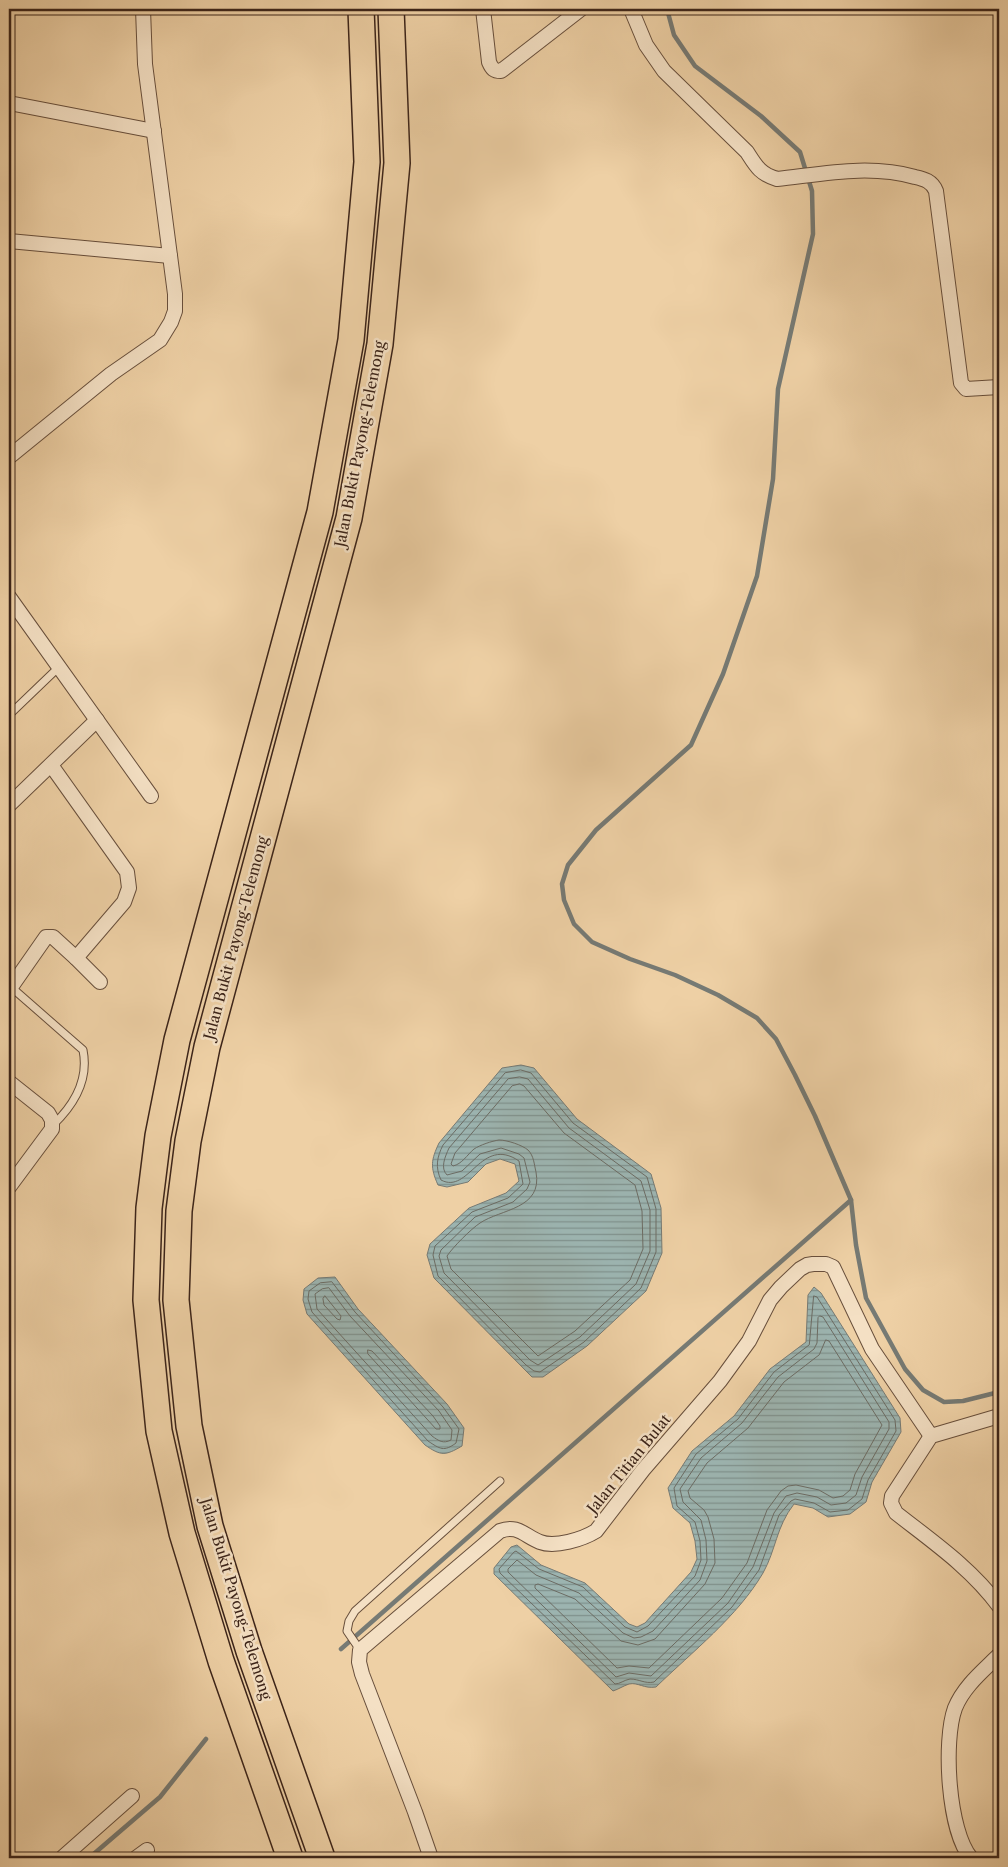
<svg xmlns="http://www.w3.org/2000/svg" width="1008" height="1867" font-family="'Libre Caslon Text',serif">
<style>
.water{fill:url(#water-rules);stroke:#767a74}
.lines{fill:none;stroke-linecap:round;stroke-linejoin:round}
.shore{stroke:#6c6c64;stroke-width:1}
.stream{stroke:#767a74;stroke-width:4.5}
.lane-casing{stroke:#684f3c;stroke-width:9}
.street-casing{stroke:#684f3c;stroke-width:16}
.highway-casing{stroke:#3c2419;stroke-width:28}
.lane{stroke:#f4e0c4;stroke-width:7}
.street{stroke:#f4e0c4;stroke-width:14}
.highway{stroke:#eed0a5;stroke-width:25}
.labels{text-anchor:middle;stroke-width:5;stroke-linejoin:round;paint-order:stroke}
.street-label{font-size:15px;fill:#3c2419;stroke:#f4e0c4}
</style>
<defs>
<pattern id="water-rules" width="6" height="5" patternUnits="userSpaceOnUse" patternTransform="scale(1.25)"><rect width="6" height="5" fill="#9cb4b0"/><path d="M0 2.5h6" fill="none" stroke="#80928e"/></pattern>
</defs>
<rect width="100%" height="100%" fill="#eed0a5"/>
<filter id="stains"><feTurbulence type="fractalNoise" baseFrequency=".004" numOctaves="4"/><feColorMatrix values="0 0 0 0 .2 0 0 0 0 .09 0 0 0 0 .02 0 0 0 .5 -.17"/></filter>
<radialGradient id="worn" r=".72"><stop offset=".6" stop-color="#630" stop-opacity="0"/><stop offset="1" stop-color="#630" stop-opacity=".3"/></radialGradient>
<!-- water -->
<g class="water">
<path d="M521,1065L534,1068L577,1119L651,1174L661,1208L662,1253L646,1291L587,1346L543,1377H532L434,1278L427,1255L430,1244L469,1208L506,1193L519,1181L515,1164L500,1159L486,1164L468,1182L447,1187L438,1185C430,1167 431,1160 439,1143L502,1068Z"/>
<path d="M335,1277L358,1309L447,1404L464,1428L462,1446C445,1456 441,1456 425,1445L307,1314L303,1300L304,1289L318,1278Z"/>
<path d="M814,1287L821,1293L900,1418L901,1432L872,1482L866,1502L850,1514L828,1517L813,1508L794,1504C776,1527 776,1550 763,1573C738,1616 692,1652 656,1687C644,1689 638,1682 629,1684C623,1686 619,1689 613,1691L494,1574V1568L511,1547L517,1545L541,1565L585,1583L629,1624L637,1627L645,1623L691,1572L697,1559L695,1541L690,1523L673,1508L668,1488L692,1451L734,1416L770,1369L806,1342L808,1295Z"/>
</g>
<g class="lines">
<!-- shore -->
<g class="shore">
<path d="M521,1070L531,1073L573,1123L647,1177L656,1209V1252L641,1288L584,1342L540,1372L534,1371L526,1365L438,1276L433,1255L435,1246L472,1212L508,1198L523,1184L519,1161C481,1135 469,1195 441,1180C435,1167 437,1157 443,1145L505,1073Z"/>
<path d="M520,1077L528,1079L569,1128L641,1181L650,1210V1251L636,1284L580,1337L538,1365L530,1360L444,1273L439,1256L441,1250L475,1217L513,1202L527,1189L530,1182L524,1158L519,1154L501,1148L480,1154L462,1171L447,1175C440,1168 445,1157 449,1148L508,1079Z"/>
<path d="M520,1084L524,1086L564,1133L635,1185L642,1211L643,1249L630,1280L575,1331L538,1356L451,1269L447,1256C453,1247 471,1229 480,1223C501,1209 543,1209 536,1172C534,1164 534,1156 528,1150C522,1145 507,1140 499,1140C492,1141 480,1145 474,1149C467,1155 462,1164 453,1166L451,1164L455,1153L512,1086Z"/>
<path d="M332,1282L355,1312L443,1407L459,1429L456,1443C444,1452 440,1449 428,1441L312,1312L308,1299L309,1291L320,1283Z"/>
<path d="M329,1288L350,1316L439,1411L452,1430L451,1440C443,1444 439,1441 432,1436L317,1309L315,1294L322,1289Z"/>
<path d="M325,1296L341,1316L340,1320L337,1319L324,1305L323,1299Z"/>
<path d="M814,1296L817,1297L895,1420L896,1431L868,1480L862,1499L848,1510L830,1512L814,1503L795,1499L791,1501L779,1515L759,1570L732,1607L654,1682C645,1684 639,1679 630,1679C624,1680 620,1684 615,1684L500,1573L499,1569L514,1552L516,1551L539,1569L583,1587L625,1627L637,1632L648,1626L695,1576L701,1560L700,1541L695,1522L677,1506L674,1488L696,1454L738,1419L774,1372L809,1345Z"/>
<path d="M820,1316L823,1317L889,1422V1429L862,1477L856,1495L846,1503L831,1505L817,1497L797,1493L786,1496L774,1513L753,1567L728,1603L651,1676L629,1673L616,1677L508,1572V1569L517,1560L536,1575L579,1593L623,1633L634,1638L641,1637L653,1631L700,1580L707,1561L706,1540L701,1520L683,1502L680,1489L701,1458L742,1423L778,1377L814,1349L817,1343L818,1318Z"/>
<path d="M826,1340L829,1341L882,1425L855,1474L850,1490L843,1496L833,1498L819,1490L796,1485L788,1486L781,1491L767,1510L747,1563L722,1598L649,1668L629,1666L617,1668L535,1588V1585L538,1584L575,1599L621,1641L638,1645L655,1639L705,1584L715,1563L714,1539L708,1517L704,1510L690,1498L688,1491L707,1463L748,1428L784,1382L819,1355Z"/>
<path d="M368,1350L372,1351L433,1416L440,1426V1429H436L368,1354Z"/>
</g>
<!-- stream -->
<g class="stream">
<path d="M667,9L674,35L695,66L761,116L800,152L812,191L813,234L778,389L773,479L757,576L723,674L691,745L596,830L568,865L562,884L564,900L574,924L592,942L630,959L675,975L718,995L757,1018L776,1039L795,1075L815,1116L851,1200L856,1245L866,1298L905,1369L923,1390L944,1402L963,1401L999,1392"/>
<path d="M341,1649L851,1200"/>
<path d="M89,1858L160,1797L206,1739"/>
</g>
<defs>
<g id="lane">
<path d="M9,715L59,667"/>
<path d="M11,987L83,1050C89,1080 74,1105 53,1125"/>
<path d="M9,1168L17,1176"/>
<path d="M360,1650L347,1631L349,1621L355,1611L500,1481"/>
</g>
<g id="street">
<path d="M483,9L489,62C492,69 494,71 501,71L581,9"/>
<path d="M631,9L646,45L664,71L747,152C756,166 760,174 777,179C823,174 869,164 915,177C924,179 932,181 936,191L961,383L966,389L999,387"/>
<path d="M9,103L154,131"/>
<path d="M9,241L170,256"/>
<path d="M9,457L111,374L160,340L171,322L175,311V294L145,64L143,9"/>
<path d="M9,597L151,796"/>
<path d="M9,805L97,720"/>
<path d="M76,958L100,982"/>
<path d="M9,990L46,937H53L76,958L124,902L129,888L127,872L51,765"/>
<path d="M9,1082L48,1113L52,1120V1129L9,1187"/>
<path d="M999,1416L931,1436L892,1496L891,1503L896,1513C933,1542 971,1568 999,1606"/>
<path d="M62,1858L132,1796"/>
<path d="M136,1858L147,1850"/>
<path d="M431,1858L415,1812L362,1674L359,1662L360,1650L500,1531C517,1524 525,1536 540,1542C555,1548 583,1539 596,1531L643,1470L720,1381L749,1341L770,1300L781,1287L800,1269L807,1265L813,1264H826L833,1267L872,1349L931,1436"/>
<path d="M971,1858C948,1831 943,1741 955,1708C964,1686 983,1671 999,1655"/>
</g>
<g id="highway">
<path d="M290,1858L221,1661L182,1533L159,1431L146,1300L149,1208L158,1136L177,1040L320,512L351,340L367,162L361,9"/>
<path d="M322,1858L249,1651L210,1526L189,1426L176,1300L179,1211L188,1141L207,1047L349,518L380,344L397,163L391,9"/>
</g>
</defs>
<!-- lane casing -->
<use href="#lane" class="lane-casing"/>
<!-- street casing -->
<use href="#street" class="street-casing"/>
<!-- highway casing -->
<use href="#highway" class="highway-casing"/>
<!-- lane -->
<use href="#lane" class="lane"/>
<!-- street -->
<use href="#street" class="street"/>
<!-- highway -->
<use href="#highway" class="highway"/>
</g>
<g class="labels">
<!-- street labels -->
<g class="street-label">
<text transform="translate(360 444) rotate(-79)" y="5">Jalan Bukit Payong-Telemong</text>
<text transform="translate(236 938) rotate(-75)" y="5">Jalan Bukit Payong-Telemong</text>
<text transform="translate(629 1464) rotate(-51)" y="5">Jalan Titian Bulat</text>
<text transform="translate(236 1599) rotate(73)" y="5">Jalan Bukit Payong-Telemong</text>
</g>
</g>
<!-- margin -->
<rect width="1008" height="1867" fill="none" stroke="#eed0a5" stroke-width="30"/>
<rect x="10" y="10" width="988" height="1847" fill="none" stroke="#3c2419" stroke-width="2.5"/>
<rect x="15" y="15" width="978" height="1837" fill="none" stroke="#3c2419"/>
<rect width="100%" height="100%" filter="url(#stains)"/>
<rect width="100%" height="100%" fill="url(#worn)"/>
</svg>
